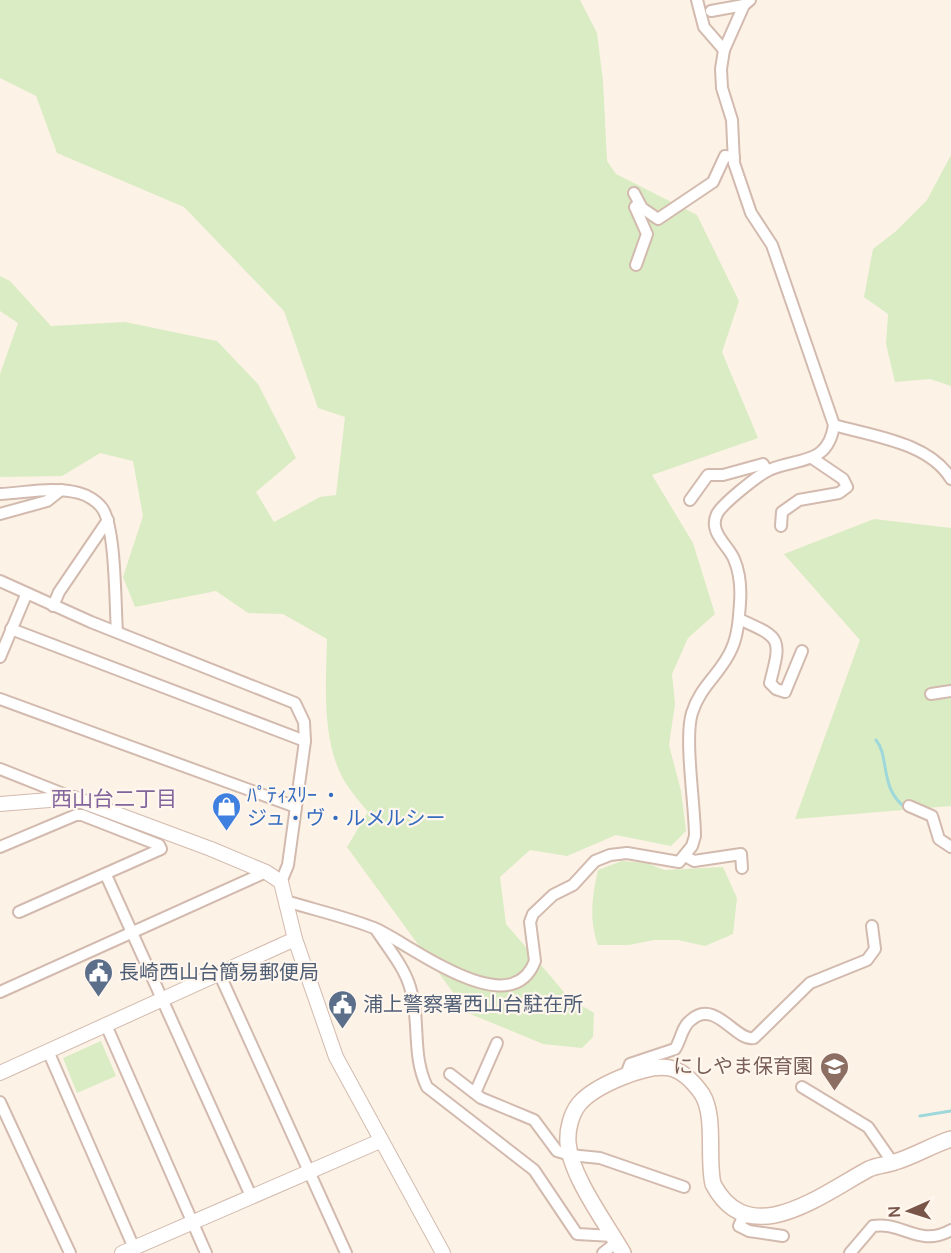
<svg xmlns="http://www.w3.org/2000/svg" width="951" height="1253" font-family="Manrope,'Noto Sans JP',sans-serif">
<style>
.green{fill:#d9ecc3}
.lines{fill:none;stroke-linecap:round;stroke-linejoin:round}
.stream{stroke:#9fd8db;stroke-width:3}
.minor-casing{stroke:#d3baae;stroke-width:14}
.tertiary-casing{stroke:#d3baae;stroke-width:16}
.secondary-casing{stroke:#d6baab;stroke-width:18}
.minor{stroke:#fff;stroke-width:10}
.tertiary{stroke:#fff;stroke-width:14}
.secondary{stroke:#fff;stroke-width:15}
.labels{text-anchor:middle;stroke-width:4.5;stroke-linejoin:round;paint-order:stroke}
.shop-label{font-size:20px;fill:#366cbe;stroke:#fff6ee;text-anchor:start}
.service-label{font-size:20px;fill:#4e5e75;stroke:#fff6ee;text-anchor:start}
.education-label{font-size:20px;fill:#785e54;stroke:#fff6ee;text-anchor:end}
.neighbourhood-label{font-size:21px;fill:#83659c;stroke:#fff6ee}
</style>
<rect width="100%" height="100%" fill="#fdf2e6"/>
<!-- green -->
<g class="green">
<path d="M0,0H580L597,33L603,81L607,161L616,174L697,215L739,301L722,352L758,438L652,475L693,543L715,614L688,638L672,674L675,704L669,745L681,791L686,831L671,846L616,835L567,856L530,850L500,877L506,924L569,998L594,1013L593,1037L582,1048L543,1044L468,1013L347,847L368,812C360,802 351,792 345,782C321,742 326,684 327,639L283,614L248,613L216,591L135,607L123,577L143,516L133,461L100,453L62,476L0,477V374L18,323L0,311V276L10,281L51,326L125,322L217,341L258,384L296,458L256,492L274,522L320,497L336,495L345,417L318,408L284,311L184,207L57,153L36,96L0,78Z"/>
<path d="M951,155V386L930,379L895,382L886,344L888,314L864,297L873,249L895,232L927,200Z"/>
<path d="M874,519L951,528V806L795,819L860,640L784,554Z"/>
<path d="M622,861L647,863L664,870L723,867L737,898L733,934L705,946L678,940H654L629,945H598C589,919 592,897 598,870Z"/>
<path d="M101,1041L116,1076L77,1093L63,1058Z"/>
</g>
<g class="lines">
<!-- stream -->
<g class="stream">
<path d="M876,740C890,757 879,789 906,808"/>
<path d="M920,1116L951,1111"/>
</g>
<defs>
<g id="minor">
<path d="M697,0L704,27L724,50"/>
<path d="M711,11L744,5"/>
<path d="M634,193L642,208L658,219L713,182L725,156L734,157"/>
<path d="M636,265L647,234L635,207L637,205"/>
<path d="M834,425C871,436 929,442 951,479"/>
<path d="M0,494C25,493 54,486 79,493C87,495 97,501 102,508C116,527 115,605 117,632"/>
<path d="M690,500L708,475H723L763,464L767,471"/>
<path d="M0,514L47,501L61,490"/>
<path d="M781,526L782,512L799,500L839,493L847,487L843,479L812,458"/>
<path d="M0,581L91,622L295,703L304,722L305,741L288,865L281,882"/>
<path d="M53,606L59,592L108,520"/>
<path d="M739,619C781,638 782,637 770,683L776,689L785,692L802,651"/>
<path d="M11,629L305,741"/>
<path d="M0,657L26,595"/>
<path d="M931,694L951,691"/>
<path d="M0,699L296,807"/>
<path d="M0,769L71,797"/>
<path d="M909,806L932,816L939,839L951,847"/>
<path d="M0,847L76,815H82L159,845L161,849L19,912"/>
<path d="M685,856L694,861L741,854L742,868"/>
<path d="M106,875L251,1196"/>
<path d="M286,901C315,910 346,917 374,928C408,942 510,1026 535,961L530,922L533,914L553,895L573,885L595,861L610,855L627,853L679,862L692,846L695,836C695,806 684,738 692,713C701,684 722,673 732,648C738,634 739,618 740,603C741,589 740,573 734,559C728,545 708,532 717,514C722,504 757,476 769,470C798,457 828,466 834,425L772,245L751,213L734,163L732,120L722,88L721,69L724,50L744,5L750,0"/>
<path d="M377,931C389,949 404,967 410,987C421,1021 411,1054 427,1087L534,1170L577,1234L613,1236"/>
<path d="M219,973L346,1253"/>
<path d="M0,992L266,872"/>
<path d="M106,1025L206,1253"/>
<path d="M48,1051L134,1248"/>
<path d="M450,1074L481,1098L534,1120L557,1151L570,1155L600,1158L684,1187"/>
<path d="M625,1077L630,1064L675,1049C681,1040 682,1026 691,1020C715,998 736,1042 754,1038L810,983L867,960L875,949L872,926"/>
<path d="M802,1087L868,1127L893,1163"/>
<path d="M475,1093L497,1043"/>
<path d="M0,1102L70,1253"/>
<path d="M743,1217L739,1226L749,1231L783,1236"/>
<path d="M603,1253L617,1242"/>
<path d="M850,1253L873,1226C902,1221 919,1248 951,1230"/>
</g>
<g id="tertiary">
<path d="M0,804L74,798L211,849L266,872L281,882L295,939L336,1057L443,1253"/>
<path d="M0,1073L295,939"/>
<path d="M122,1253L380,1141"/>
</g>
<path id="secondary" d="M623,1253C606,1223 571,1177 568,1143C567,1130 571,1114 579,1104C594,1086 647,1063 670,1068C683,1071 695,1084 702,1094C716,1116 707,1158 713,1184C749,1253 822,1194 869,1169C877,1165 887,1165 895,1162C915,1156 932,1145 951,1139"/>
</defs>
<!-- minor casing -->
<use href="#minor" class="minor-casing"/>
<!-- tertiary casing -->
<use href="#tertiary" class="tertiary-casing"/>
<!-- secondary casing -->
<use href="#secondary" class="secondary-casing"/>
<!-- minor -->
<use href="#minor" class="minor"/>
<!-- tertiary -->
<use href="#tertiary" class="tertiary"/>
<!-- secondary -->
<use href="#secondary" class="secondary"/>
</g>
<!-- icons -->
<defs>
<symbol id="shop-pin" viewBox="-11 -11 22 30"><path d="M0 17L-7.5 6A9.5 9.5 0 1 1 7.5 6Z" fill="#3f7fe0" stroke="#fff6ee"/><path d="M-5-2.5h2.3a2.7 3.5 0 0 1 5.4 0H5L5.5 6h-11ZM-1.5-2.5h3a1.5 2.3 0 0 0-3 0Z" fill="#fff"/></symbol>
<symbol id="civic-pin" viewBox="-11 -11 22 30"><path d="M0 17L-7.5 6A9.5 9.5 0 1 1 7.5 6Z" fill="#5c6f8a" stroke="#fff6ee"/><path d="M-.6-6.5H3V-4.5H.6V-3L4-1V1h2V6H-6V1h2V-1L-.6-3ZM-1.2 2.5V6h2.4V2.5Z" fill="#fff"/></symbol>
<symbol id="school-pin" viewBox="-11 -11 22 30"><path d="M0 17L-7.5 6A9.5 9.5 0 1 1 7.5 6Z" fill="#8d6e63" stroke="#fff6ee"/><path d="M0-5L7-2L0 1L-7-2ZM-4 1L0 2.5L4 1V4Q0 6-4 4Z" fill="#fff"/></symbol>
</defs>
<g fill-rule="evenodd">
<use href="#shop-pin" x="210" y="790" width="33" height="45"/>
<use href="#civic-pin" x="82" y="956" width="33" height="45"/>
<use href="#civic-pin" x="326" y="988" width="33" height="45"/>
<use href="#school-pin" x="818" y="1050" width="33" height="45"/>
</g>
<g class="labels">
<!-- shop labels -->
<g class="shop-label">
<text x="247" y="802">ﾊﾟﾃｨｽﾘｰ ・<tspan x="247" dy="23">ジュ・ヴ・ルメルシー</tspan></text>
</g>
<!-- service labels -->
<g class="service-label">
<text x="119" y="979">長崎西山台簡易郵便局</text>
<text x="363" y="1011">浦上警察署西山台駐在所</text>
</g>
<!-- education labels -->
<g class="education-label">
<text x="813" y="1073">にしやま保育園</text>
</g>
<!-- neighbourhood labels -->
<g class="neighbourhood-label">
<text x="114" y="806">西山台二丁目</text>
</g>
</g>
<!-- north arrow -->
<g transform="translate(909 1211) rotate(267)" stroke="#fff6ee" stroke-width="4.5" paint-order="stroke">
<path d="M0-4.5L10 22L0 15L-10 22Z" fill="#795549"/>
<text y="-9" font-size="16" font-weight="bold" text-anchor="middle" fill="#795549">N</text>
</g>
</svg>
